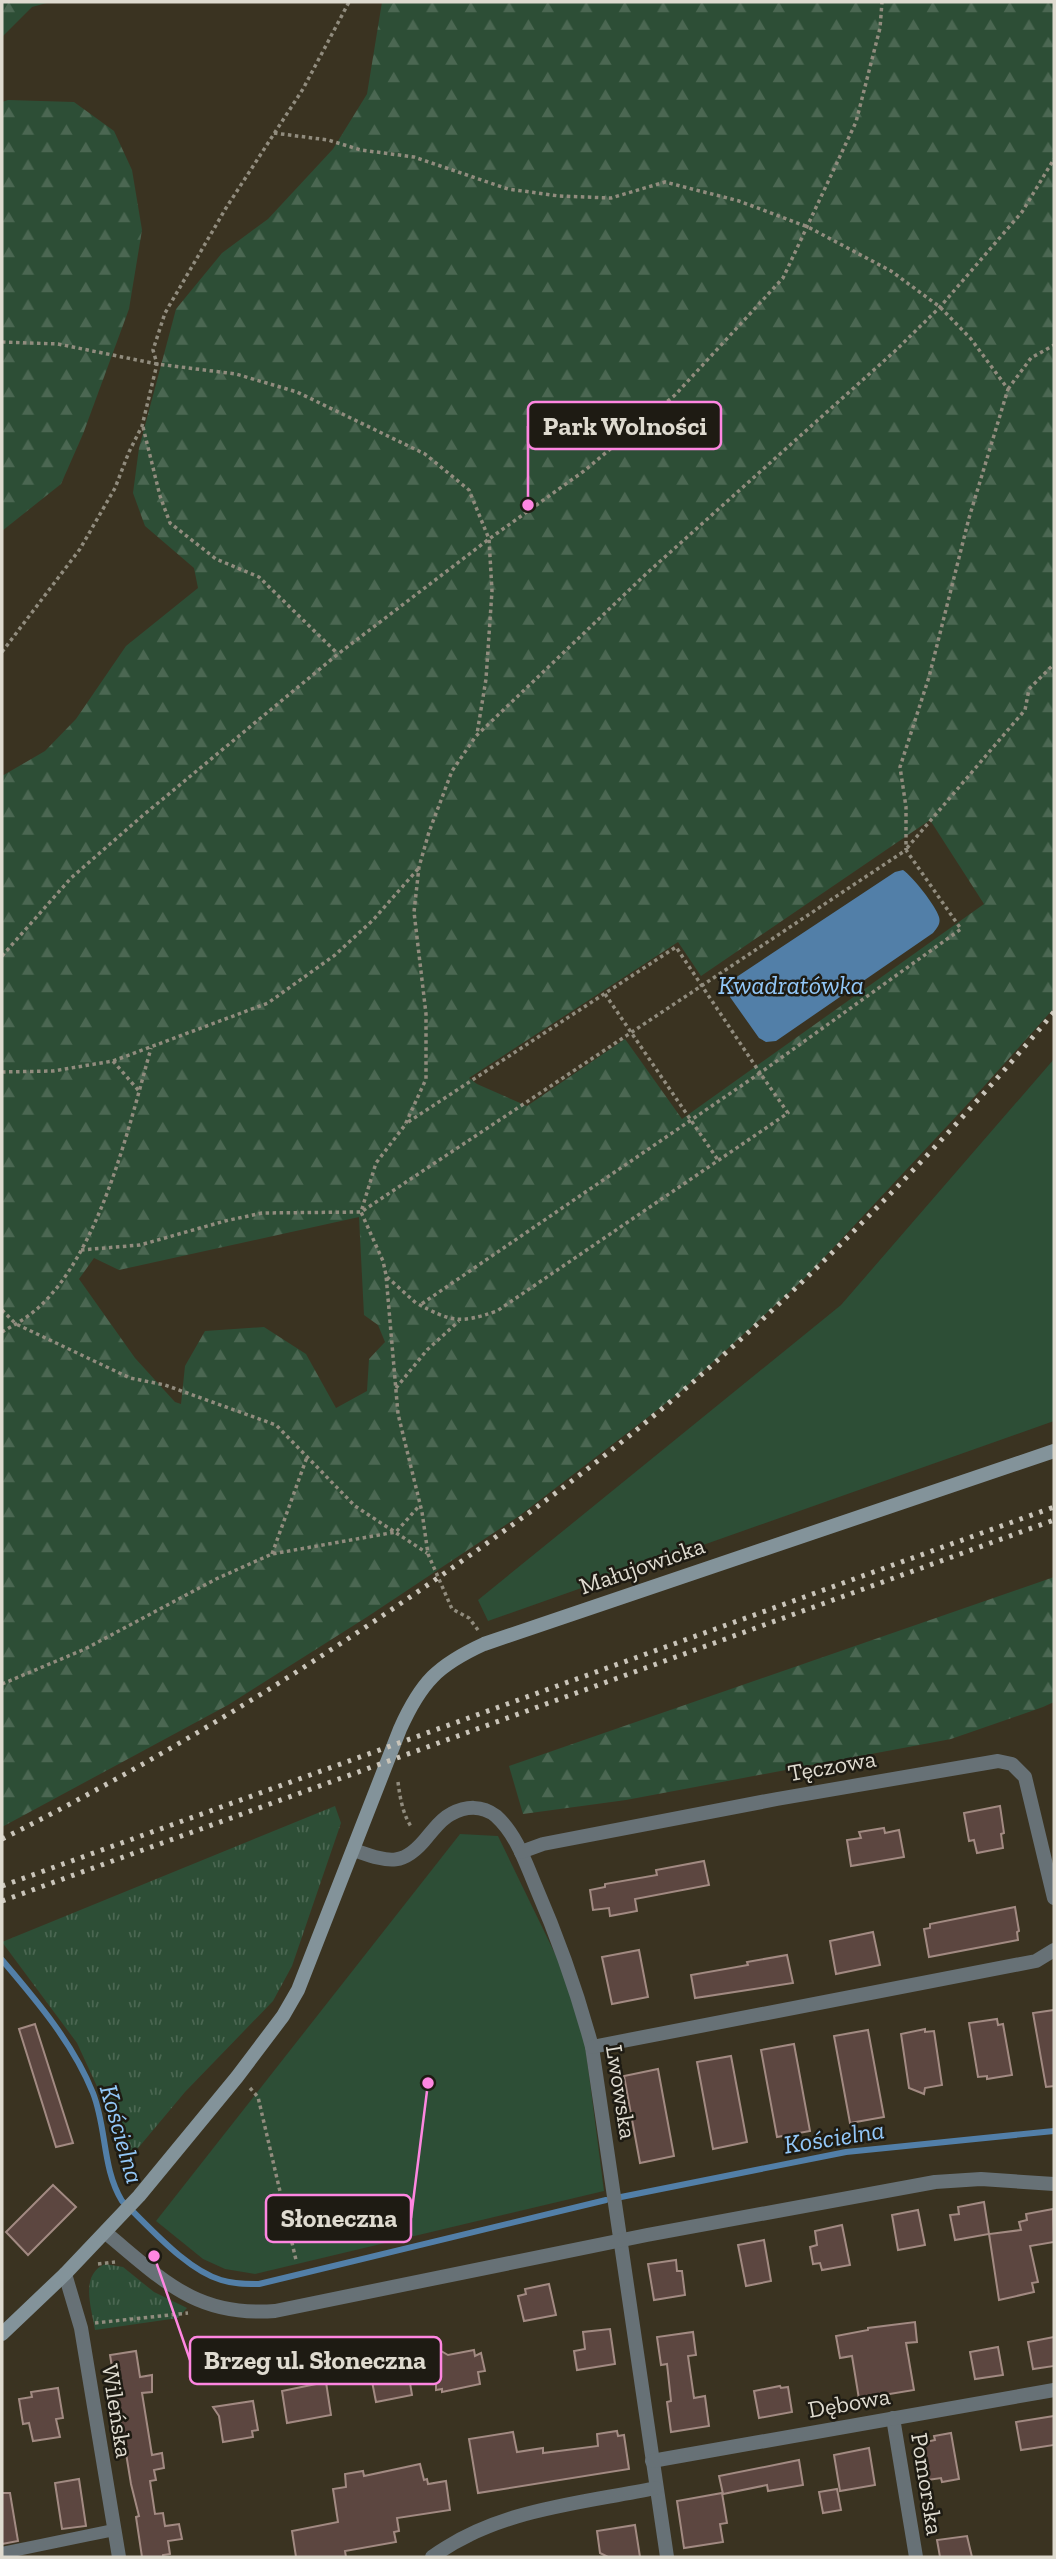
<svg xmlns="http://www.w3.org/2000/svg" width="1056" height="2559" font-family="'Zilla Slab',serif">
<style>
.grass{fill:url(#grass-tufts)}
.forest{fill:url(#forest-firs);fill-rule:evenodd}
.garden{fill:#2d4e36}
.water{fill:#527fa8}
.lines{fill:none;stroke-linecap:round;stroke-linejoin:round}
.stream{stroke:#527fa8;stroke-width:6}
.building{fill:#5c4640;stroke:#a28a82;stroke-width:2}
.path{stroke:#918c7e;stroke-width:3.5;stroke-dasharray:3.5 3.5;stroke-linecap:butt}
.lane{stroke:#677176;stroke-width:12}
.street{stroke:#677176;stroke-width:14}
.secondary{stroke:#83939a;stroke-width:14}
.rail{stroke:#cac5ba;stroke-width:5;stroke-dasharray:3.5 7;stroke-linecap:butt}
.labels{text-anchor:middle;stroke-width:5;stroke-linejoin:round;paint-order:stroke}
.street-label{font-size:24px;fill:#dfdbd0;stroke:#1e1b13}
.water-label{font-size:26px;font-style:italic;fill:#93c8f9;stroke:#1e1b13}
.leader{fill:none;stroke:#fe86e1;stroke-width:2.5}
.callout-dot{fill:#fe86e1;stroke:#1e1b13;stroke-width:2.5}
.callout{fill:#1e1b13;stroke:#fe86e1;stroke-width:2.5}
.callout-label{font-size:26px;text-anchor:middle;font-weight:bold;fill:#dfdbd0}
</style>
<defs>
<pattern id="grass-tufts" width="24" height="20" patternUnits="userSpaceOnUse" patternTransform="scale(1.75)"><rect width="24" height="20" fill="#2d4e36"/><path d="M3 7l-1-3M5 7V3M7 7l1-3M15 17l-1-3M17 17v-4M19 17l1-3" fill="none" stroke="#4b6752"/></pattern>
<pattern id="forest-firs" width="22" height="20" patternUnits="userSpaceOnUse" patternTransform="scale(1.75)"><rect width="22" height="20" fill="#2d4e36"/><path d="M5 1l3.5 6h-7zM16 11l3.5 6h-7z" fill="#4b6752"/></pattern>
</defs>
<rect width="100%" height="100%" fill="#3a3321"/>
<!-- grass -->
<g class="grass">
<path d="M335,1806L341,1823L292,1966L273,2001L185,2092L123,2166L106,2106L77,2043L2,1942Z"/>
<path d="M105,2264L123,2267L154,2292L187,2308L178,2318L95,2330C92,2309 79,2275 105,2264Z"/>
</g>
<!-- forest -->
<g class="forest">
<path d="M2,2H50L32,7L2,37Z"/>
<path d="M382,2H1054V1008L977,1094L806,1277L678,1394L519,1516L367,1617L228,1705L2,1827V776L45,751L76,719L126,646L198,588L194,568L145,526L133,493L139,448L176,309L222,253L268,219L333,149L367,94ZM930,820L984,904L682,1119L625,1039L527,1106L477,1084L469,1078L678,942L701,976ZM359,1217L364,1315L378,1325L385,1342L369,1359L367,1391L336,1408L306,1354L264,1327L205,1331L185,1366L181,1404L175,1402L135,1358L79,1279L94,1258L119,1270Z"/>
<path d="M8,100L74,102L114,131L132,170L142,230L129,309L83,434L61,484L2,531V102Z"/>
<path d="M1054,1577V1702L1043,1707L951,1739L626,1800L523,1814L509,1766Z"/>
</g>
<!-- garden -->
<g class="garden">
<path d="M1054,1059V1421L488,1621L478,1600L841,1305Z"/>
<path d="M460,1834L498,1836L562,1968L585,2044L604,2191L255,2274L225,2269L203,2259L156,2221Z"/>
</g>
<!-- water -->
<path class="water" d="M903,870C913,877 936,906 939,917C941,924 937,928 933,933L776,1041L766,1042L759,1038L730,997L729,988L735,978L895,872Z"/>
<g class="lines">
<!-- stream -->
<g class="stream">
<path d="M2,1960C36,2000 73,2043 93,2093C107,2129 102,2168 122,2201C149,2226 185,2269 221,2280C233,2284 246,2284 259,2284L606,2200"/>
<path d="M621,2197L846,2152L1054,2131"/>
</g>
</g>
<!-- building -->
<g class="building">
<path d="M1000,1806L1004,1833L1001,1834L1003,1848L977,1853L974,1840L969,1841L964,1813Z"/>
<path d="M884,1828L885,1833L899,1830L904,1857L851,1866L847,1840L861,1838L859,1832Z"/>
<path d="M704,1861L709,1885L635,1899L637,1911L610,1916L609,1908L593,1910L590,1890L605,1887V1884L657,1875L656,1870Z"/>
<path d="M1015,1907L1019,1931L1017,1932L1018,1940L929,1957L924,1929L930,1928V1924Z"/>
<path d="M873,1932L880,1965L836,1974L830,1941Z"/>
<path d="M639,1950L648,1997L612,2004L602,1957Z"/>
<path d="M787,1955L793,1983L695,1998L691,1975L748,1965L747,1962Z"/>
<path d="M1054,2010V2086L1046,2087L1033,2013Z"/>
<path d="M997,2019L998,2025L1003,2024L1012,2075L987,2079V2076L978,2077L969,2023Z"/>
<path d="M35,2024L73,2143L56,2147L19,2029Z"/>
<path d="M925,2029V2032L934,2031L942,2085L925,2088L924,2094L909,2088L901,2034Z"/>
<path d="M868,2030L884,2117L850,2123L834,2036Z"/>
<path d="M794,2044L810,2131L777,2137L761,2050Z"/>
<path d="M731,2056L747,2142L713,2149L697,2062Z"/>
<path d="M658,2069L674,2156L640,2163L624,2076Z"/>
<path d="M53,2185L76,2207L28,2255L6,2232Z"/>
<path d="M984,2202L989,2234L955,2240L950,2215L959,2214L958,2207Z"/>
<path d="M1053,2209L1054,2242L1030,2246L1038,2282L1032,2283L1034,2292L999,2300L989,2234L1021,2230L1019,2222L1027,2220L1026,2214Z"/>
<path d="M918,2210L925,2245L898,2250L892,2215Z"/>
<path d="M842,2225L850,2265L822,2270L820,2263L813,2264L810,2247L817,2245L815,2231Z"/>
<path d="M764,2240L771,2281L746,2286L738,2245Z"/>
<path d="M676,2260L677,2271H682L685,2295L654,2300L648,2264Z"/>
<path d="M549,2284L556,2315L524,2321L518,2296L526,2294L525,2289Z"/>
<path d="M915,2322L917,2342L906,2343L914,2390L859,2399L852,2356L840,2358L836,2336L868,2330V2328Z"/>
<path d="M610,2329L615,2364L577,2370L574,2351L585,2349L583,2332Z"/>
<path d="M693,2332L696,2355L688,2356L694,2398L705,2396L709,2426L671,2432L667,2402L671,2401L667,2364L661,2365L657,2337Z"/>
<path d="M1054,2337V2366L1033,2369L1028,2342Z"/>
<path d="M998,2347L1003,2375L975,2379L970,2352Z"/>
<path d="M436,2348L448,2355L474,2350L475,2356L481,2353L485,2371L478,2372L480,2384L442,2392V2389L436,2390Z"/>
<path d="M136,2351L140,2377L152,2375V2392L142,2393L152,2455L162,2453L164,2468L154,2470L156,2480L150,2481L155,2514L163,2513L165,2526L179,2524L182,2539L168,2541L170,2554L163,2555V2557H142L136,2517L139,2516L131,2484L110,2355Z"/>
<path d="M398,2365L399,2373L408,2371L412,2395L376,2402L370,2371Z"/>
<path d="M326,2382L331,2415L287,2423L282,2391Z"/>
<path d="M780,2386L781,2388L788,2387L792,2412L759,2418L754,2391Z"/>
<path d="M58,2388L63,2418L56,2419L60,2437L33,2441L29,2423L23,2424L19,2399L32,2397L31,2392Z"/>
<path d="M253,2401L258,2430L252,2431L253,2437L223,2442L219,2416L213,2407Z"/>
<path d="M1054,2416V2445L1021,2450L1016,2422Z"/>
<path d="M617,2431L618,2436L624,2435L629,2469L478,2493L469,2439L513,2432L517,2452L543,2448V2453L598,2446L597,2434Z"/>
<path d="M951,2433L959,2479L942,2482L941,2478L927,2480L921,2443L935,2440L934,2436Z"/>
<path d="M869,2448L875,2485L840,2491L834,2455Z"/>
<path d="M799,2460L803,2485L768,2491L767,2485L723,2494L719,2476Z"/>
<path d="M420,2464L424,2480L427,2479L428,2484L446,2481L450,2510L397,2518L399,2531L394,2532L396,2542L345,2551L346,2557H296L292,2531L338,2522L333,2489L346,2487L345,2474L363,2471L364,2476Z"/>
<path d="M79,2479L86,2526L62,2529L55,2483Z"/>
<path d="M837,2489L841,2510L823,2513L819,2492Z"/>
<path d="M2,2493H10L18,2541L2,2544Z"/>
<path d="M722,2493L727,2523L720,2524L723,2542L684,2548L677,2501Z"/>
<path d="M635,2525L640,2557H608L600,2553L597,2531Z"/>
<path d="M967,2536L972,2557H940L937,2540Z"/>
</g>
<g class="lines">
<!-- path -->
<g class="path">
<path d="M274,133L328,140L361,150L414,157L508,189L559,196L611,198L665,182L739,201L808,227L891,271L940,307L971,339L1008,389L969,518L929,677L900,767L906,807V850"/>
<path d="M2,342L58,344L157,364L236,374L297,392L425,454L469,490L489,539L492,591L486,679L477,734"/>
<path d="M1008,389L1031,358L1054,345"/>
<path d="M143,427L160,496L170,523L216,559L259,577L338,654"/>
<path d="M2,652L80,549L115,488L129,452L142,426L157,364L153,350L165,313L226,208L303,89L349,2"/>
<path d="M907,848L1025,710L1029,689L1054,664"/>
<path d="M2,956L71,878L141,817L338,654L489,539L584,471L675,395L783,278L856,122L880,28L882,2"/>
<path d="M605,994L718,1160"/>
<path d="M113,1061L139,1091"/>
<path d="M2,1072L53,1071L113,1061L268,1003L335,955L373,920L418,869"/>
<path d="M81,1250L140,1245L225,1221L262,1213L361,1212L906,850L961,929L760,1073L676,947L405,1124"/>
<path d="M387,1277L416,1303C452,1322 459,1324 497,1311L788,1113L760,1073L420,1305"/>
<path d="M2,1310L16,1324L130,1378L165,1385L276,1425L355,1506L427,1553"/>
<path d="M2,1332C14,1325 27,1318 38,1308C100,1252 129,1127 151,1048"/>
<path d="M396,1388L427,1350L459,1321"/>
<path d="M272,1554L307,1457"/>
<path d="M478,1630L469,1618L452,1609L428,1554L422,1512L398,1414L386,1275L383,1261L361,1212L376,1163L405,1125L426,1079V1014L414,912L419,867L429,832L452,771L476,736L647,573L895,351L940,307L1022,212L1054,159"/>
<path d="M2,1684L85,1649L216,1579L272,1554L396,1532L420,1505"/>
<path d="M398,1782C400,1798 403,1815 412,1828"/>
<path d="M250,2088L258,2097L296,2260"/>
<path d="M98,2264L115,2262"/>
<path d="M95,2323L188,2313"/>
</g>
<!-- lane -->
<path class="lane" d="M2,2553L114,2530"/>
<!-- street -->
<g class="street">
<path d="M354,1850C389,1862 403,1868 428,1836C435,1828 441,1819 451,1814C466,1806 482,1805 496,1816C516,1834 525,1861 535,1885C558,1938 577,1991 592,2047L667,2557"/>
<path d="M521,1852L543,1844L777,1799L998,1761L1012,1764L1025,1777L1054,1898"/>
<path d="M592,2047L1036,1961L1054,1950"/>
<path d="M106,2233C163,2280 196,2317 275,2311L647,2235L935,2182L981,2179L1054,2184"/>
<path d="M65,2274L81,2328L119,2557"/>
<path d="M893,2418L916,2557"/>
<path d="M652,2461L1054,2390"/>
<path d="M432,2557C498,2509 578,2504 656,2488"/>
</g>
<!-- secondary -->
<path class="secondary" d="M2,2334L65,2274L139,2196L237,2077L283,2016L298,1990L400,1729C421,1682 438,1665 484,1644L1054,1451"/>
<!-- rail -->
<g class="rail">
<path d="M2,1839C162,1759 313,1666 459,1563C537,1508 613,1452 685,1389C817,1274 941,1147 1054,1012"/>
<path d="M2,1886L1054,1507"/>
<path d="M2,1901L1054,1520"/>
</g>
</g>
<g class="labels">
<!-- street labels -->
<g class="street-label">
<text transform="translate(642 1566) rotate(-19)" y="8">Małujowicka</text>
<text transform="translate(832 1766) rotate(-10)" y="8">Tęczowa</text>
<text transform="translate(621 2092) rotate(81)" y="8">Lwowska</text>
<text transform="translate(849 2403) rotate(-10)" y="8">Dębowa</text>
<text transform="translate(117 2411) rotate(81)" y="8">Wileńska</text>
<text transform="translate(927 2484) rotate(81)" y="8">Pomorska</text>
</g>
<!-- water labels -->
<g class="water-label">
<text x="791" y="994">Kwadratówka</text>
<text transform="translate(122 2134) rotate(74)" y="9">Kościelna</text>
<text transform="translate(834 2137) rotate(-9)" y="9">Kościelna</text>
</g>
</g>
<!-- callouts -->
<path class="leader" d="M528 505L528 426M428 2083L411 2218M154 2256L190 2360"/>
<g class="callout-dot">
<circle cx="528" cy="505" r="7"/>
<circle cx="428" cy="2083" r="7"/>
<circle cx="154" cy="2256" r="7"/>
</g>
<g class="callout">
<rect x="528" y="402" width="193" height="47" rx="7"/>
<rect x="266" y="2195" width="145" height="47" rx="7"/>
<rect x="190" y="2337" width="251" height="47" rx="7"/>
</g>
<g class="callout-label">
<text x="625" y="435">Park Wolności</text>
<text x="339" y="2227">Słoneczna</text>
<text x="315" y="2369">Brzeg ul. Słoneczna</text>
</g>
<!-- border -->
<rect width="1056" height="2559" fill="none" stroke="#dfdbd0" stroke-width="7"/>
</svg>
